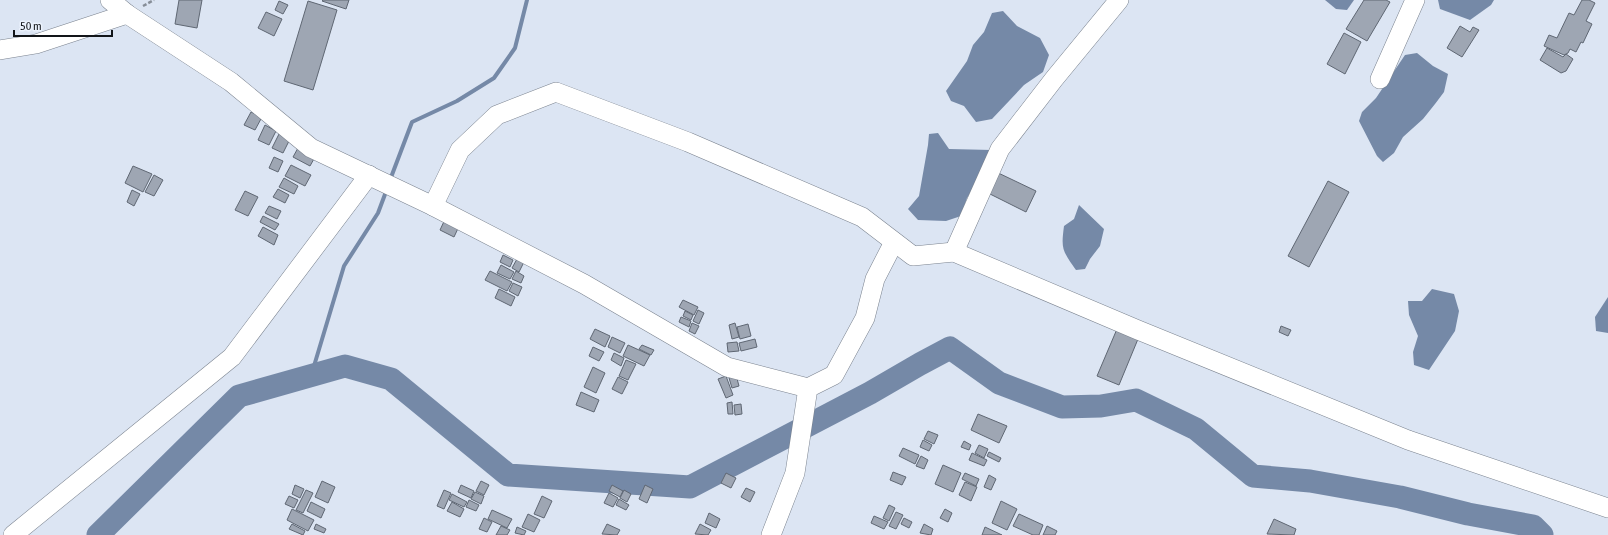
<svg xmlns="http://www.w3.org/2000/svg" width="1608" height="535" font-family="'Asap Condensed',sans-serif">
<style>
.water{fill:#7589a7}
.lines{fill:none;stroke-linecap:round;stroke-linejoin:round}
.stream{stroke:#7589a7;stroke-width:4}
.river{stroke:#7589a7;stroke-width:23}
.building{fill:#9ea6b3;stroke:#5f6773}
.minor-casing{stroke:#7b838f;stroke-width:20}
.path{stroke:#878e98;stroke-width:2.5;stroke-dasharray:4 2;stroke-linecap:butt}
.minor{stroke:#fff;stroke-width:19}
</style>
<rect width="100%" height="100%" fill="#dce5f3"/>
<!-- water -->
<g class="water">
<path d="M1325,0H1354L1347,10L1336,9Z"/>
<path d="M1438,0H1494L1491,5L1470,20L1440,9Z"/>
<path d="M1003,11L1017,26L1040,38L1049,55L1043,72L1024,85L992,119L976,122L964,106L951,101L946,91L967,61L973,45L984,32L992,13Z"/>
<path d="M1417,53L1433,66L1448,74L1444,92L1435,104L1423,119L1403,137L1394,153L1383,162L1377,156L1359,121L1362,112L1376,98L1405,55Z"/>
<path d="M938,133L949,149L992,150L985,171L967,198L961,216L946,221L918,220L908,209L919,196L928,145L929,134Z"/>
<path d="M1079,205L1104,229L1100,246L1090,259L1085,269L1076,270C1062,250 1061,249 1064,226L1074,219Z"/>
<path d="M1432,289L1454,294L1459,311L1455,331L1429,370L1414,365L1413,352L1418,336L1409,315L1408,301H1422Z"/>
<path d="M1608,297V333L1596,331L1595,317Z"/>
</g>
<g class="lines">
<!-- stream -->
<g class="stream">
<path d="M390,180L412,122L457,101L494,78L515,48L527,0"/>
<path d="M311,376L344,266L378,213L387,189"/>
</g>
<!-- river -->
<path class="river" d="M98,535L239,396L345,366L391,379L508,475L690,487L870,393L920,364L950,348L999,383L1062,407L1101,406L1136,400L1196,429L1253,476L1310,481L1400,497L1468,514L1533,526L1542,535"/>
</g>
<!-- building -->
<g class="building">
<path d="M179,0H202L197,28L175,24Z"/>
<path d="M323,0H349L346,9L322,1Z"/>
<path d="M1364,0H1386L1390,2L1367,41L1346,29Z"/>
<path d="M1582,0H1589L1595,3L1586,21L1592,24L1583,43L1581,42L1576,52L1570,49L1568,53L1564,55L1544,46L1549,35L1557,38L1569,13L1574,15Z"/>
<path d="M279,1L288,5L283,14L275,10Z"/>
<path d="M308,1L337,10L313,90L284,81Z"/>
<path d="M266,12L282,19L274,36L258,28Z"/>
<path d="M1460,26L1470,32L1473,27L1479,30L1462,57L1447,48Z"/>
<path d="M1344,33L1361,42L1345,74L1327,64Z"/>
<path d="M1547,48L1563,57L1566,54L1573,59L1566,71L1561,73L1540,60Z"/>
<path d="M251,112L262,117L255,130L244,125Z"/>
<path d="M265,125L276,131L269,145L258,140Z"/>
<path d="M279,134L290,139L283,153L272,148Z"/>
<path d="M298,148L315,157L310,166L293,157Z"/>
<path d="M274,157L283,161L278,172L269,168Z"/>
<path d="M291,165L311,175L305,186L285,176Z"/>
<path d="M133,166L152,174L143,192L125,183Z"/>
<path d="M992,170L1036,191L1026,212L982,190Z"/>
<path d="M154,175L163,180L154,196L145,192Z"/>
<path d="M284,178L298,186L294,194L279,187Z"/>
<path d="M1328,181L1349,192L1309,267L1288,256Z"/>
<path d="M278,189L289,195L285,203L273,197Z"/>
<path d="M132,190L140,194L134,206L127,202Z"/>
<path d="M245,191L258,197L248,216L235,210Z"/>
<path d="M269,206L281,211L277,219L265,213Z"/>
<path d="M447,215L461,222L454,237L440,230Z"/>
<path d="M263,216L279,224L275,230L260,222Z"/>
<path d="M263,227L278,235L274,245L258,236Z"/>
<path d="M503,255L513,260L510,267L500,262Z"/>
<path d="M517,259L524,262L519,272L512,268Z"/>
<path d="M501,265L514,272L510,279L497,273Z"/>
<path d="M490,271L512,282L507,291L485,280Z"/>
<path d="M516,271L524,276L521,283L512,279Z"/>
<path d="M513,283L522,287L518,296L509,291Z"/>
<path d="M499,289L515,297L511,306L495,298Z"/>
<path d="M683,300L698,307L694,315L679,307Z"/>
<path d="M698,310L704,313L699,324L693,321Z"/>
<path d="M685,311L693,315L691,320L683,316Z"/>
<path d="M681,317L691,321L689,327L679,322Z"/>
<path d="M692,323L699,326L695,334L689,331Z"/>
<path d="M735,323L739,337L732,339L729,325Z"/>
<path d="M748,324L751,336L740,339L737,327Z"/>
<path d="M1281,326L1291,330L1288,336L1279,332Z"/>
<path d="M595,329L610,336L605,347L590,339Z"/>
<path d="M1117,329L1138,339L1119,385L1097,376Z"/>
<path d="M612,337L625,343L620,353L608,347Z"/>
<path d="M755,339L757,347L741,351L739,343Z"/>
<path d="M737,342L739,351L728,352L727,343Z"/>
<path d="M628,345L650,355L644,366L623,356Z"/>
<path d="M642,345L654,350L651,355L639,349Z"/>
<path d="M593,347L604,352L599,361L589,356Z"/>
<path d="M614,353L624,358L621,366L611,360Z"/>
<path d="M626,360L636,364L628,380L619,376Z"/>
<path d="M593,367L605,373L596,393L584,387Z"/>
<path d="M736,375L739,386L732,388L729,378Z"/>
<path d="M726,376L733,395L726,398L718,379Z"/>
<path d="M618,377L628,382L622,394L612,389Z"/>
<path d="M581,392L599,400L594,412L576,405Z"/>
<path d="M732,402L733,414H728L727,403Z"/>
<path d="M741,404L742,414L735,415L734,405Z"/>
<path d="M978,414L1007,426L999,443L971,430Z"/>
<path d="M928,431L938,435L934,444L924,439Z"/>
<path d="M923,440L932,445L929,451L920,447Z"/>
<path d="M964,441L971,445L969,450L961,447Z"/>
<path d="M979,445L988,449L984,458L975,453Z"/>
<path d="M903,448L919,455L915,464L899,456Z"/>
<path d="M989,452L1001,458L999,462L987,456Z"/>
<path d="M972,453L987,460L984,466L969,460Z"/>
<path d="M921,456L928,460L924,469L916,466Z"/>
<path d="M943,465L961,473L953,492L935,484Z"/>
<path d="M893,472L906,477L902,485L890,480Z"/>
<path d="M726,473L736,478L731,488L721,483Z"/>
<path d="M965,473L979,479L976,486L962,479Z"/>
<path d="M989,475L996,479L991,490L984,487Z"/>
<path d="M322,481L335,487L328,503L315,497Z"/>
<path d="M481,481L489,485L484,495L476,491Z"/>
<path d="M965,482L977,487L971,501L959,495Z"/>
<path d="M295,485L304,489L300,498L292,494Z"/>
<path d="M461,485L474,491L471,498L458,492Z"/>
<path d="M612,485L623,491L620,497L609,491Z"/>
<path d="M645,485L653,489L647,503L639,499Z"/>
<path d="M746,488L755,492L750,502L741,497Z"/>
<path d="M306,490L313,493L303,513L296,510Z"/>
<path d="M444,490L451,493L444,509L437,506Z"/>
<path d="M624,490L631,494L627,502L620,498Z"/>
<path d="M475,492L484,496L481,504L471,499Z"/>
<path d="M609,493L618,498L613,507L604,503Z"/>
<path d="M452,494L467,502L464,507L449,500Z"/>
<path d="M289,496L298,500L294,508L285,504Z"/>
<path d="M542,496L552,501L544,518L534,514Z"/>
<path d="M619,499L629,505L626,510L616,505Z"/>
<path d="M469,500L479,505L476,511L466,507Z"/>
<path d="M1001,501L1017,509L1007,530L992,523Z"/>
<path d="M311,502L325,509L321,518L307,511Z"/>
<path d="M452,502L464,509L460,517L447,511Z"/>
<path d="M889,505L895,508L889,521L883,518Z"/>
<path d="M292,509L314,520L308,531L287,520Z"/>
<path d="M945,509L952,513L948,522L940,518Z"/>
<path d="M492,510L512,519L507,528L488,519Z"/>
<path d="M896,512L903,515L896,529L889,526Z"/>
<path d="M709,513L720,519L716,528L705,523Z"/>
<path d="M528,514L540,520L534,532L522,527Z"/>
<path d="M1019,514L1043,525L1039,535H1033L1013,526Z"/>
<path d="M874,516L888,522L884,529L871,523Z"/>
<path d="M484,518L492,522L487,532L479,529Z"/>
<path d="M904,518L912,522L909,528L901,524Z"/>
<path d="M1274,519L1296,529L1294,535L1267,534Z"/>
<path d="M292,524L305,531L303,535L289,529Z"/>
<path d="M316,524L326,529L324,533L314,529Z"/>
<path d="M607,524L620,530L617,535L602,534Z"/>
<path d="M700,524L711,530L708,535L695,534Z"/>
<path d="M924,524L933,529L931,535L920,533Z"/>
<path d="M501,526L510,530L507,535H496Z"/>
<path d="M1047,526L1057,531L1055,535H1043Z"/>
<path d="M517,527L526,531L524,535L515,533Z"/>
<path d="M985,527L1002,535H982Z"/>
</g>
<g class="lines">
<defs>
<g id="minor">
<path d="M110,0L127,14L231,82L311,148L433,206L584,284L727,367L808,388"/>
<path d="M0,50L36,44L127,14"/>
<path d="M1380,79L1415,0"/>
<path d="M433,206L460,150L497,115L556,92L688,142L862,217L913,256L954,252L1138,330L1408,440L1608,508"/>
<path d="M954,252L1000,149L1054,79L1119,0"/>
<path d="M13,535L232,357L369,175"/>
<path d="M771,535L795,473L808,388L834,375L865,318L875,279L894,242"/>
</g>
</defs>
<!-- minor casing -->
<use href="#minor" class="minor-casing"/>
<!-- path -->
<path class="path" d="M143,6L154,0"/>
<!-- minor -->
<use href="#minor" class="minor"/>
</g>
<!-- scale -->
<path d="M14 30v6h98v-6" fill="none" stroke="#121519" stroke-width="2"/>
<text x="20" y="30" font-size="12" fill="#121519" stroke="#ebf2fd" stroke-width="3" paint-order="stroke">50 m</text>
</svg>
